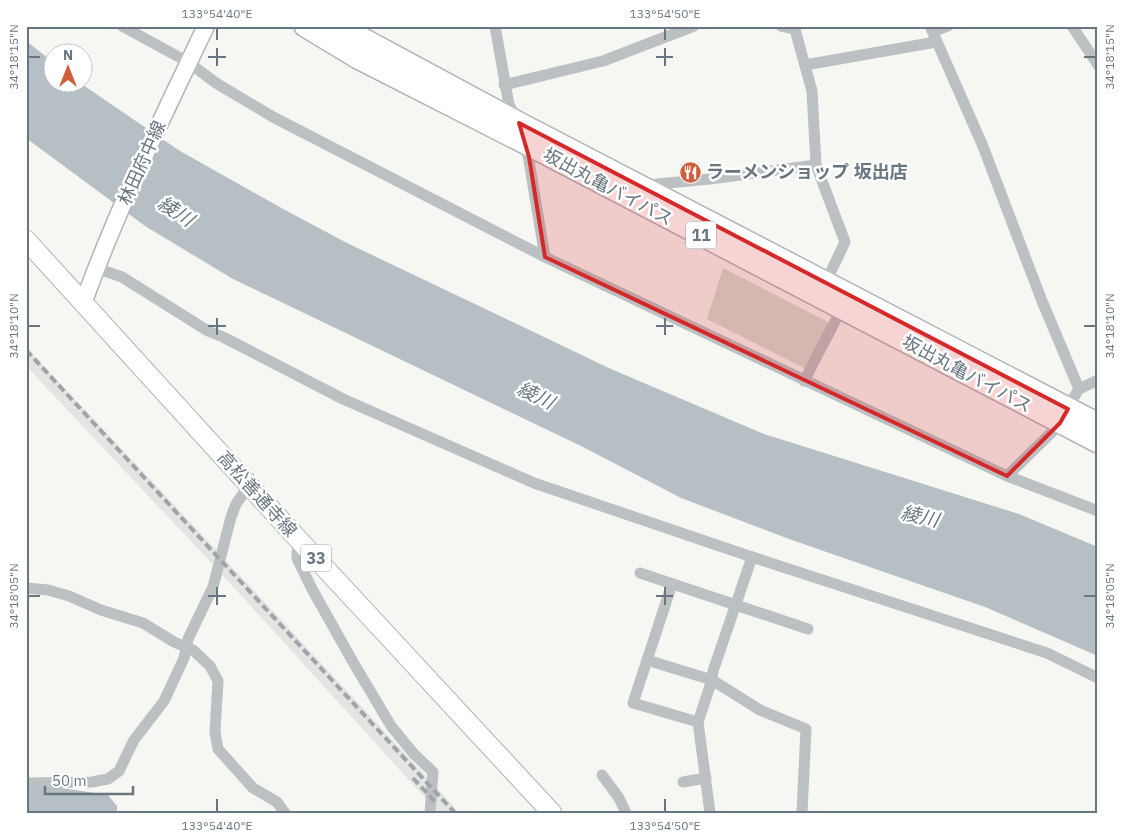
<svg xmlns="http://www.w3.org/2000/svg" width="1124" height="839" font-family="'IBM Plex Sans','Noto Sans JP',sans-serif">
<style>
.built{fill:#e4e5e3}
.green{fill:#d5dad3}
.water{fill:#b6c0c4}
.lines{fill:none;stroke-linecap:round;stroke-linejoin:round}
.secondary-casing{stroke:#b0b5b9;stroke-width:19}
.primary-casing{stroke:#afb4b7;stroke-width:21}
.highway-casing{stroke:#b1b5b8;stroke-width:24}
.street{stroke:#bbc0c3;stroke-width:11}
.secondary{stroke:#fff;stroke-width:16}
.primary{stroke:#fff;stroke-width:19}
.highway{stroke:#fff;stroke-width:21}
.rail{stroke:#9ea4a9;stroke-width:4;stroke-dasharray:8 4;stroke-linecap:butt}
.marked{fill:#d62828;fill-opacity:0.2;stroke:#d62828;stroke-width:4;stroke-linejoin:round}
.ticks{fill:none;stroke:#687681;stroke-width:2}
.labels{text-anchor:middle;stroke-width:5;stroke-linejoin:round;paint-order:stroke}
.shield{fill:#fff;stroke:#959fa7;stroke-width:1}
.shield-label{font-size:16px;font-weight:bold;fill:#687681}
.street-label{font-size:18px;fill:#687681;stroke:#fff}
.poi-label{font-size:18px;font-weight:bold;fill:#687681;stroke:#fff;text-anchor:start}
.water-label{font-size:19px;font-style:italic;fill:#64767d;stroke:#fff}
.neatline{fill:none;stroke:#687681;stroke-width:2}
.ticks-label{font-size:12px;text-anchor:middle;fill:#687681}
</style>
<rect width="100%" height="100%" fill="#f6f6f3"/>
<!-- built -->
<path class="built" d="M26,347L221,555L460,813H439L218,570L26,366Z"/>
<!-- green -->
<path class="green" d="M723,268L830,323L806,369L707,319Z"/>
<!-- water -->
<g class="water">
<path d="M26,41L52,61V82L80,83L180,151L285,210L347,243L611,369L764,434L1019,514L1098,547V656L985,607L789,539L681,498L583,447L233,279L145,226L26,138Z"/>
<path d="M55,787L108,795L117,806V812L26,813V788Z"/>
</g>
<g class="lines">
<defs>
<path id="secondary" d="M84,301C118,207 163,117 206,26"/>
<path id="primary" d="M26,240L298,539L552,813"/>
<g id="highway">
<path d="M305,26L358,58L527,144L1098,442"/>
<path d="M339,26L519,123L1098,424"/>
</g>
</defs>
<!-- secondary casing -->
<use href="#secondary" class="secondary-casing"/>
<!-- primary casing -->
<use href="#primary" class="primary-casing"/>
<!-- highway casing -->
<use href="#highway" class="highway-casing"/>
<!-- street -->
<g class="street">
<path d="M122,26L188,62L216,83L273,117L545,257L1007,476L1098,511"/>
<path d="M495,26L509,105L516,117"/>
<path d="M781,26L795,29"/>
<path d="M794,26L812,91L816,165L845,242L824,286"/>
<path d="M930,26L982,144L1042,301L1079,389"/>
<path d="M1072,26L1098,65"/>
<path d="M933,32L948,26"/>
<path d="M805,65L936,42"/>
<path d="M504,85L603,61L694,26"/>
<path d="M526,143L545,257"/>
<path d="M657,184L710,179L816,165"/>
<path d="M96,268L122,277L208,331L223,337L343,399L534,483L752,557L1047,653L1098,678"/>
<path d="M804,381L842,308"/>
<path d="M1007,476L1054,430L1079,389L1098,380"/>
<path d="M298,539L297,558L312,589L353,662L391,726L414,754L433,772L430,813"/>
<path d="M640,573L808,629"/>
<path d="M672,584L633,703L698,722"/>
<path d="M26,588L48,590L69,596L101,610L143,623L174,642L193,650L210,666L218,681L215,732L218,749L253,788L277,802L285,813"/>
<path d="M647,660L712,680L760,710L806,729L802,813"/>
<path d="M602,775L619,798L626,813"/>
<path d="M683,782L706,778"/>
<path d="M26,783L92,782L108,779L119,771L134,740L164,701L184,658L188,639L213,587L231,517L236,504L243,494L251,488"/>
<path d="M710,813L698,722L712,680L713,671L752,557"/>
</g>
<!-- secondary -->
<use href="#secondary" class="secondary"/>
<!-- primary -->
<use href="#primary" class="primary"/>
<!-- highway -->
<use href="#highway" class="highway"/>
<!-- rail -->
<g class="rail">
<path d="M26,350L455,813"/>
<path d="M413,778L437,804"/>
</g>
</g>
<!-- marked area -->
<path class="marked" d="M519,123L1068,409L1060,423L1007,476L545,257L529,157Z"/>
<!-- ticks -->
<path class="ticks" d="M217,28V40M665,28V40M217,48V66M665,48V66M28,57H40M208,57H226M656,57H673M1084,57H1096M217,318V335M665,318V335M28,326H40M208,326H226M656,326H673M1084,326H1096M217,587V605M665,587V605M28,596H40M208,596H226M656,596H673M1084,596H1096M217,799V812M665,799V812"/>
<!-- icons -->
<defs>
<symbol id="restaurant-disc" viewBox="-11 -11 22 22"><circle r="9.5" fill="#cf5e3a" stroke="#fff"/><path d="M-5-6h1v4h1v-4h1v4h1v-4h1v5L-1.5 .5V6h-2V.5L-5-1ZM5-6V6H3V1.5H1.5Q1.5-4 5-6Z" fill="#fff"/></symbol>
</defs>
<g fill-rule="evenodd">
<use href="#restaurant-disc" x="678" y="160" width="25" height="25"/>
</g>
<g class="labels">
<!-- shield labels -->
<g class="shield">
<rect x="686" y="221.5" width="30" height="27" rx="4"/>
<rect x="301" y="544.5" width="30" height="27" rx="4"/>
</g>
<g class="shield-label">
<text x="701" y="241">11</text>
<text x="316" y="564">33</text>
</g>
<!-- street labels -->
<g class="street-label">
<text transform="translate(142 163) rotate(-66)" y="6">林田府中線</text>
<text transform="translate(608 187) rotate(28)" y="6">坂出丸亀バイパス</text>
<text transform="translate(967 374) rotate(28)" y="6">坂出丸亀バイパス</text>
<text transform="translate(257 494) rotate(48)" y="6">高松善通寺線</text>
</g>
<!-- poi labels -->
<g class="poi-label">
<text x="706" y="178">ラーメンショップ 坂出店</text>
</g>
<!-- water labels -->
<g class="water-label">
<text transform="translate(176 211) rotate(33)" y="7">綾川</text>
<text transform="translate(536 395) rotate(26)" y="7">綾川</text>
<text transform="translate(920 516) rotate(13)" y="7">綾川</text>
</g>
</g>
<!-- border -->
<rect width="1124" height="839" fill="none" stroke="#ffffff" stroke-width="55"/>
<!-- north arrow -->
<g transform="translate(68 68)"><circle r="24" fill="#ffffff" stroke="#c3c8cd"/>
<path d="M0-4L9 19L0 12L-9 19Z" fill="#cf5e3a"/>
<text y="-8" font-size="14" font-weight="bold" text-anchor="middle" fill="#687681">N</text>
</g>
<!-- scale -->
<path d="M45 786v8h88v-8" fill="none" stroke="#687681" stroke-width="2.5"/>
<text x="52" y="786" font-size="15" fill="#687681" stroke="#ffffff" stroke-width="4" paint-order="stroke">50 m</text>
<rect x="28" y="28" width="1068" height="784" class="neatline"/>
<g class="ticks-label">
<text x="217" y="18">133°54'40"E</text>
<text x="665" y="18">133°54'50"E</text>
<text transform="translate(14 57) rotate(-90)" y="4">34°18'15"N</text>
<text transform="translate(1110 57) rotate(-90)" y="4">34°18'15"N</text>
<text transform="translate(14 326) rotate(-90)" y="4">34°18'10"N</text>
<text transform="translate(1110 326) rotate(-90)" y="4">34°18'10"N</text>
<text transform="translate(14 596) rotate(-90)" y="4">34°18'05"N</text>
<text transform="translate(1110 596) rotate(-90)" y="4">34°18'05"N</text>
<text x="217" y="830">133°54'40"E</text>
<text x="665" y="830">133°54'50"E</text>
</g>
</svg>
